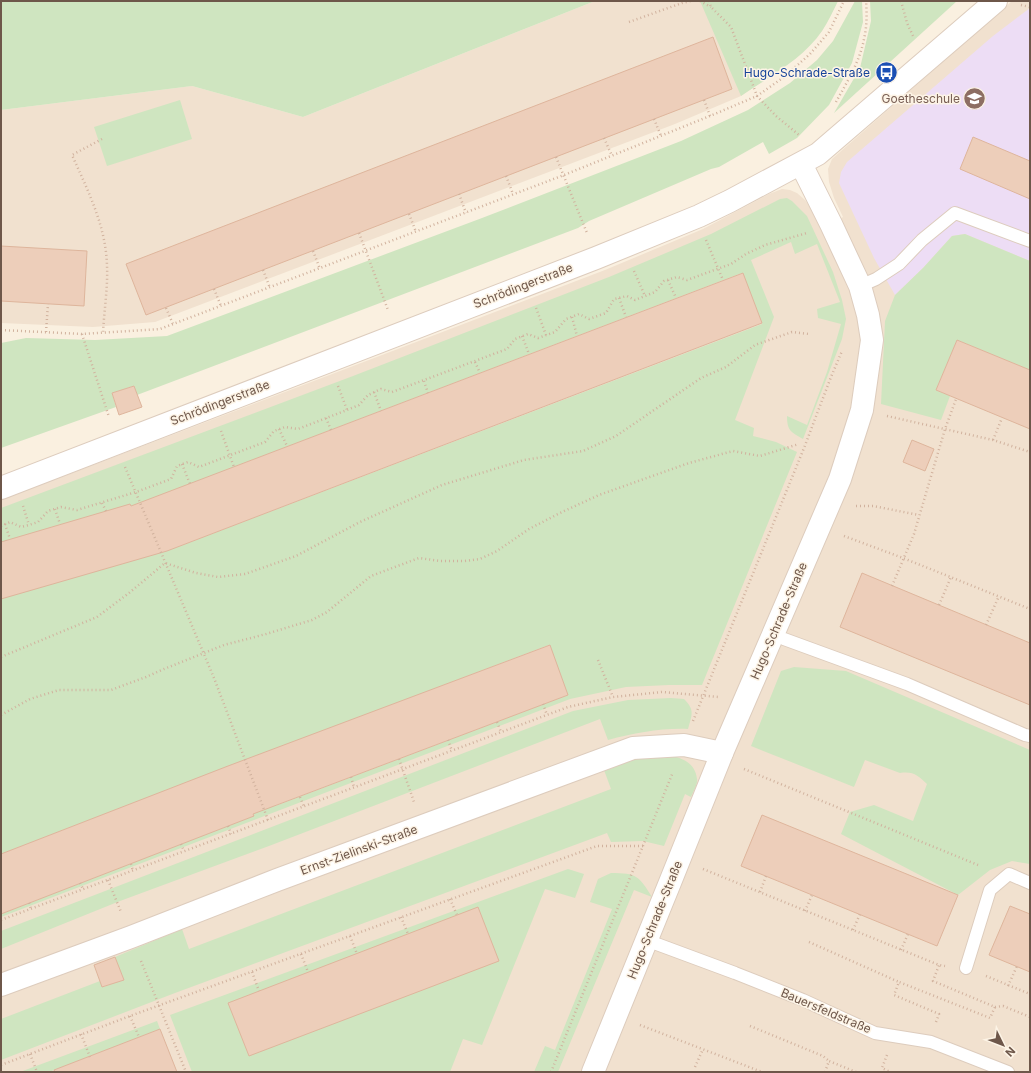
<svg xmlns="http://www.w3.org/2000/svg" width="1031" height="1073" font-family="Inter,sans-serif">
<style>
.residential{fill:#f1e1cf}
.education{fill:#edddf5}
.green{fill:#cfe5c0;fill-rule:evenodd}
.building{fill:#edceba;stroke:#deb59c}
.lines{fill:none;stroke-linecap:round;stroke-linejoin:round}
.service-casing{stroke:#ddccbd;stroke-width:14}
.minor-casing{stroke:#ddccbd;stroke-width:24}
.path{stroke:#d1b29e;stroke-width:2.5;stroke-dasharray:1 3;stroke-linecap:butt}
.service{stroke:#fff;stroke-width:12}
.minor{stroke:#fff;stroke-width:22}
.labels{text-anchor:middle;stroke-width:3;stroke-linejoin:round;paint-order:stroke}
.transit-label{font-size:12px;fill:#164399;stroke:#fdf4e6;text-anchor:end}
.education-label{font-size:12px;fill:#785e54;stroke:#fdf4e6;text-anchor:end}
.street-label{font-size:12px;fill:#6e574a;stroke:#fdf4e6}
</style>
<rect width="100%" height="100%" fill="#faf0e0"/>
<!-- residential -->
<g class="residential">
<path d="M595,1H838L822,31L806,48L779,70L741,96L675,124L155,322L93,327L1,323V110L192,86L303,117Z"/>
<path d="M1012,1H1030V1072H1V500L605,270L703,229L769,194L782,189L790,190L797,193L805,200L814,212L823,228L843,217L834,198L829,182L828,169L832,159Z"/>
</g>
<!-- education -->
<path class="education" d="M1030,8V261L965,234L952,236L923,268L895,295L874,258L839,183L841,172L847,162L993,36Z"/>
<!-- green -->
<g class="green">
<path d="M1,1H595L303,117L192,86L1,110Z"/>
<path d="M700,1H838C833,11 828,22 822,31C804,58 768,78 741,96Z"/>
<path d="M855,1H862L863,22L852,63L829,105L797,138L769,154L763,142L719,167L711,169L589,221L578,228L137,395L134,386L112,393L116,407L1,448V343L26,338L95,340L167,336L482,218L681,141L748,110L790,83L817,60L833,41Z"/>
<path d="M870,1H957L834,113L860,68L871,21Z"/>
<path d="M180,100L192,139L107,166L94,127Z"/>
<path d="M787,198L792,201L807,216L833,272L842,300L846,319L842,339L803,439C791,432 787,431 787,416L807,425L827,372L841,324L818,318L817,309L840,302L817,244L795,254L791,242L751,260L774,317L735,420L754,428L753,436L776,442L797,452L702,685H669L626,687L570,699L1,917V914L254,816L234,764L1,854V508L353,376L609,277L711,234L780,199ZM742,273L762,324L175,548L234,467ZM549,645L568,695L275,806L257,756Z"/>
<path d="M965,234L1030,261V370L957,340L936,390L950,396L941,420L881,404L885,321L895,295L923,268L952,236Z"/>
<path d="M794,667L846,671L1030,750V864L1012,861L990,870L958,895L841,834L850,812L874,805L913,821L927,784C918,776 914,771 900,773L865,760L854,787L751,746L781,671Z"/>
<path d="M671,698L684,699C695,710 692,714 688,729C661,728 635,733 608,740L600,719L269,846L120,901L1,949V931L573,711L628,700Z"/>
<path d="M668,755C682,758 695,762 697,779C698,784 693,792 691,797L685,794L664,846L643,841L611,842L607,833L175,993L1,1060V1019L100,981L103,987L123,980L115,957L182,929L189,949L611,789L604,770L637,758Z"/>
<path d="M568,869L584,874L575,898L545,889L482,1045L463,1039L450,1072H192L170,1015Z"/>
<path d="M611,873C637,873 639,876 652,897L634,890L558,1072H534L545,1046L555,1050L612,909L590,902L598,879Z"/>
<path d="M157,1021L160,1029L49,1072H20Z"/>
</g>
<!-- building -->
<g class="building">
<path d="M713,37L732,89L146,315L126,264Z"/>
<path d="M973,137L1030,161V199L960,169Z"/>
<path d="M1,246L87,251L84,306L1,301Z"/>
<path d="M743,273L762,323L167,551L1,599V542L130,504L131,506Z"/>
<path d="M957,340L1030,370V429L936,390Z"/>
<path d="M134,386L142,407L119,415L112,393Z"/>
<path d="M912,440L934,449L925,471L903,462Z"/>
<path d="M862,573L1030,643V705L840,627Z"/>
<path d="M550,645L568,695L253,814L254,816L1,914V854L228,766Z"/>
<path d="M762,815L958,895L937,946L741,866Z"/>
<path d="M1010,906L1030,914V972L989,955Z"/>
<path d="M478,907L499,961L249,1056L228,1003Z"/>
<path d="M115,957L124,980L102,987L94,965Z"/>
<path d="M160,1029L177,1072H55L54,1070Z"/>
</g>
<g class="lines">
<defs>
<g id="service">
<path d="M860,286L876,279L899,264L922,240L955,213L1030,241"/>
<path d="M784,639L907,684L1025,735L1030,736"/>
<path d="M646,940L735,973L803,1000L875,1033L931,1042L1008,1072"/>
<path d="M966,968L990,890L1009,874L1030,883"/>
</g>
<g id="minor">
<path d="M1,488L596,258L699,216L730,201L818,154L996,1"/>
<path d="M1,985L131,937L277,880L633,748L684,745L722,753"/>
<path d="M593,1072L671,880L722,753L840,479L862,410L872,340L868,315L860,286L831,224L801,164"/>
</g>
</defs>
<!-- service casing -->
<use href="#service" class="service-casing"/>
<!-- minor casing -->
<use href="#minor" class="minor-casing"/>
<!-- path -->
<g class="path">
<path d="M700,1L711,7"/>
<path d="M709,1L711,7L731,27L757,96L776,116L799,135"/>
<path d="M901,1L907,23L914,38"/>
<path d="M1021,5L1030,7"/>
<path d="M629,22L682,3L691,1"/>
<path d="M704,100L710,116"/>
<path d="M836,102C847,82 860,61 864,39C867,26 867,14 866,1"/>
<path d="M654,119L661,136"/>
<path d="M604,138L612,156"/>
<path d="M102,139L72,155C88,191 106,226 107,266C108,287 104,312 103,333"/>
<path d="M556,157L587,233"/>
<path d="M506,176L513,194"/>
<path d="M459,194L466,213"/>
<path d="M409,214L416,232"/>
<path d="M359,233L388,310"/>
<path d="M706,240L723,280"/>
<path d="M313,251L320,269"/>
<path d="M263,270L270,288"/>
<path d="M634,271L645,296"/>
<path d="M668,280L676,298"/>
<path d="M214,289L221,306"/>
<path d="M619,298L626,317"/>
<path d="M166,308L173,324"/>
<path d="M536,308L546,335"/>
<path d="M572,317L577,336"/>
<path d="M1,330L82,334L160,329L564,175L710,116L757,96L784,77L810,54L829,32L844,1"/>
<path d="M46,332L48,304"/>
<path d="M82,334L109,417"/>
<path d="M522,336L529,354"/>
<path d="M475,362L480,373"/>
<path d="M424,381L428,393"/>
<path d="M338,386L347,410"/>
<path d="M374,392L381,411"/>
<path d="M887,416L993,440L1030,452"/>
<path d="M326,418L331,430"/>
<path d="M279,429L287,446"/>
<path d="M221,431L234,467"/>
<path d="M993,440L1002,418"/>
<path d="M182,464L190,484"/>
<path d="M125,467L214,678L268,820"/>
<path d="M102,503L106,511"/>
<path d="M23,506L29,525"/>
<path d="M856,506H873L919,515"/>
<path d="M55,509L60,524"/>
<path d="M5,524L10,539"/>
<path d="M1,526L10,522L21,527L29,525L38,522L48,511L61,507L77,510L136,492L171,479L177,466L188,462L199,467L265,442L274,431L285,427L298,429L347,410L359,405L368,395L381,389L392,392L507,349L515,339L528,334L538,338L555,332L566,319L579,314L589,319L606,313L614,299L627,296L635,300L655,292L664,281L677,277L687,280L731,264L746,254L765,245L807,233"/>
<path d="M844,536L903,558L1030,609"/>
<path d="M892,586L914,534L945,429L956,399"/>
<path d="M939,605L951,577"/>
<path d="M986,625L999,596"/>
<path d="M1,657L97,617L129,593L165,563L196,573L218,577L245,574L296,556L360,522L442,485L524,460L583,451L616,436L701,378L726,367L755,345L792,332L809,334"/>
<path d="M598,660L613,697"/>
<path d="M543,704L547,715"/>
<path d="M1,715L30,699L59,690H111L146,677L164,669L224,645L266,634L312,620L327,612L371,576L419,558L440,561H465L480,559L497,551L529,529L562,512L599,495L689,463L733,451L760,456L799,444"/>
<path d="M693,721L804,448L831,377L842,351"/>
<path d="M497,722L501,732"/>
<path d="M448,740L452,751"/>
<path d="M399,759L414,802"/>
<path d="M744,769L978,865"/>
<path d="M351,777L354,787"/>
<path d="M300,797L304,807"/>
<path d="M228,826L231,834"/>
<path d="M181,844L184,851"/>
<path d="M131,864L133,871"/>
<path d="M703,869L939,965L945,966"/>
<path d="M108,880L121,912"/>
<path d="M80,883L83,889"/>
<path d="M760,892L766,876"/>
<path d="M450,899L457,915"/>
<path d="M29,903L31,909"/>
<path d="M805,911L812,895"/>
<path d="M401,917L408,934"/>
<path d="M1,920L568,707L613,697L662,692L719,697"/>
<path d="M853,930L860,914"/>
<path d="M350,936L357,954"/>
<path d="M809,942L899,982"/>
<path d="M901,950L908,934"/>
<path d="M301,954L308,972"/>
<path d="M141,961L186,1072"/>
<path d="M252,972L259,991"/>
<path d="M986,976L1030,994"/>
<path d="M1008,986L1017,966"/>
<path d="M995,1007L1003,1006L1030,1017"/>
<path d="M130,1016L139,1037"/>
<path d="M936,1022L939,1014L894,995L899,982L990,1018L995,1007L933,981L939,965"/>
<path d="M640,1025L762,1072"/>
<path d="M750,1026L823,1056L829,1061"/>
<path d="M81,1034L90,1057"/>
<path d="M30,1054L37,1072"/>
<path d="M887,1055L882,1068L890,1072"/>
<path d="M1,1065L130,1016L597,846H644"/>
<path d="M695,1067L703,1049"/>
<path d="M551,1072L673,772"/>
<path d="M825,1072L829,1061L856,1072"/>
</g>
<!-- service -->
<use href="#service" class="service"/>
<!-- minor -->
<use href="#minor" class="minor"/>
</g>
<!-- icons -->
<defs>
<symbol id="bus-disc" viewBox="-11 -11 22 22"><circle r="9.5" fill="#1a4fb4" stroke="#fdf4e6"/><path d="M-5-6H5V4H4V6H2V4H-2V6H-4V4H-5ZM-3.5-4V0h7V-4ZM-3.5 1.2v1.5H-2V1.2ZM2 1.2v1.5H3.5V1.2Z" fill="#fff"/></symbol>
<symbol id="school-disc" viewBox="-11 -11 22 22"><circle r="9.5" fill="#8d6e63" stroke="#fdf4e6"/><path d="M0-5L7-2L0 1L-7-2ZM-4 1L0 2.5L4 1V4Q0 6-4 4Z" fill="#fff"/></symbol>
</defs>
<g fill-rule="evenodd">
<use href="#bus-disc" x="874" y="60" width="25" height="25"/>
<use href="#school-disc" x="962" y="86" width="25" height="25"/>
</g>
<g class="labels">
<!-- transit labels -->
<g class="transit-label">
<text x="870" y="77">Hugo-Schrade-Straße</text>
</g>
<!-- education labels -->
<g class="education-label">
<text x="960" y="103">Goetheschule</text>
</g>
<!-- street labels -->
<g class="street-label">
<text transform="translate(523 286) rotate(-21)" y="4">Schrödingerstraße</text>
<text transform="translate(220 403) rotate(-21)" y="4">Schrödingerstraße</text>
<text transform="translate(779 621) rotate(-67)" y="4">Hugo-Schrade-Straße</text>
<text transform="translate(359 850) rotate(-20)" y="4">Ernst-Zielinski-Straße</text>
<text transform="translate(655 920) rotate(-68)" y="4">Hugo-Schrade-Straße</text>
<text transform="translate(826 1011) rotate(23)" y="4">Bauersfeldstraße</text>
</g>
</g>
<!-- border -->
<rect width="1031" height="1073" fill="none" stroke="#6e574a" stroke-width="4"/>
<!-- north arrow -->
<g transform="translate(1003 1045) rotate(133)" stroke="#fdf4e6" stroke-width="3" paint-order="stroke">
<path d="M0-3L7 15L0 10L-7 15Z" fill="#6e574a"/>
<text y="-6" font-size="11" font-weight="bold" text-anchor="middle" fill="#6e574a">N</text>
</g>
</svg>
